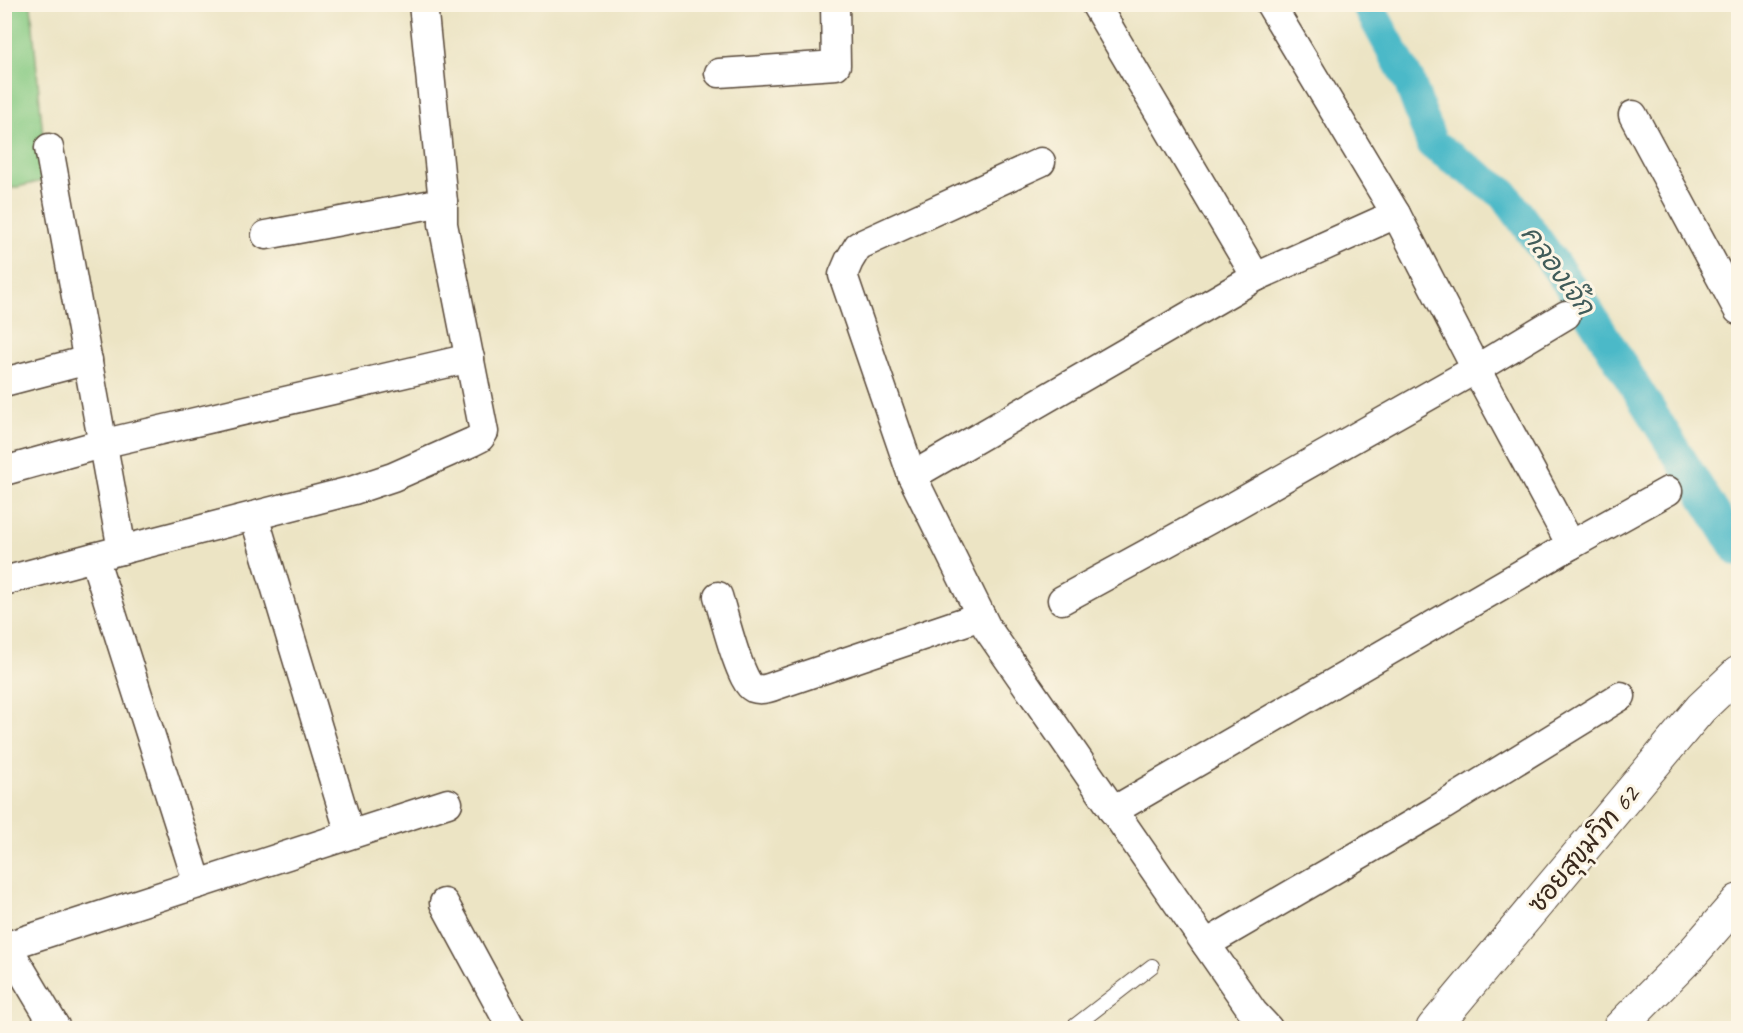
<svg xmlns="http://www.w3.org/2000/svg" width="1743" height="1033" font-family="Caveat,'Playpen Sans Thai',sans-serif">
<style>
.green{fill:#87ca83;stroke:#617a50;stroke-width:1.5}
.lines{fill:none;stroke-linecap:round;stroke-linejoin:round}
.canal{stroke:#4cb9c8;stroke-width:32}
.lane-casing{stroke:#564637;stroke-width:16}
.street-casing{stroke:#564637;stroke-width:31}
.secondary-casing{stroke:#564637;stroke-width:35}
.highway-casing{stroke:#564637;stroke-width:35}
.lane{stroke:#fff;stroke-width:14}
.street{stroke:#fff;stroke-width:28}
.secondary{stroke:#fff;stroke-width:33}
.highway{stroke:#fff;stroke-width:33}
.labels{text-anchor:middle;stroke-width:6;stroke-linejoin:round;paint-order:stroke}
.street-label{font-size:26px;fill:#3b2a1e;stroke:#fcf5e5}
.water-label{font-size:27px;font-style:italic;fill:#415c5a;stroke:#fcf5e5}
</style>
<rect width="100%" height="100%" fill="#fcf5e5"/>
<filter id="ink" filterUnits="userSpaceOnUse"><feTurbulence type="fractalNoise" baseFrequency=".0167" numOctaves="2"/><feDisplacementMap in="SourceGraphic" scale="12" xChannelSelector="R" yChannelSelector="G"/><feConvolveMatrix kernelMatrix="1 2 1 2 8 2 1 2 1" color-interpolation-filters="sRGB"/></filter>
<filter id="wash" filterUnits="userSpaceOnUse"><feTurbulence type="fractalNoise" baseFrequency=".008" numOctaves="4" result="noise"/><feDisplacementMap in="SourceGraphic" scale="24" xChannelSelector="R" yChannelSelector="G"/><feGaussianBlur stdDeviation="1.35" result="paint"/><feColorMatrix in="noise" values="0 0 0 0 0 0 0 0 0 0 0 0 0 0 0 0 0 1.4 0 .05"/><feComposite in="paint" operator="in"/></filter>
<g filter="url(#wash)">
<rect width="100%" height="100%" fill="#ece4c4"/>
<!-- green -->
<path class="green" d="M4,5H31L47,180L5,190Z"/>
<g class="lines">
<!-- canal -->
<path class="canal" d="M1367,4L1409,81L1432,144L1504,194L1588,311L1738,551"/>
</g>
</g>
<g filter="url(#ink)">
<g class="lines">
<defs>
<path id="lane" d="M1072,1028L1152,966"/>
<g id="street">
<path d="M1270,4L1396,214"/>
<path d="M719,73L836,65L835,4"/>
<path d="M1633,115L1738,310"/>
<path d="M49,148L122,550"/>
<path d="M1041,162L858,246L849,261L843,275L912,476L987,628L1253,1012L1268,1028"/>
<path d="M266,235L443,202"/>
<path d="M4,382L88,360"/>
<path d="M4,471L101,444L470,358"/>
<path d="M912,476L1256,277"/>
<path d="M254,516L350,834"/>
<path d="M1571,545L1668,491"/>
<path d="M94,557L354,490L393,477L472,442L480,438L484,432L443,224V202L423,4"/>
<path d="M4,581L94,557L198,884"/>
<path d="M718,596C723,612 740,682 753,688C761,691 770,688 777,685L981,616"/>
<path d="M1062,600L1236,505L1476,369L1396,214L1256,277L1095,4"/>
<path d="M1113,811L1571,545L1476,369L1566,315"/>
<path d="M444,903L510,1025"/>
<path d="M1206,944L1433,812L1621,696"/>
<path d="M7,946L448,803"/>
<path d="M4,947L7,946L56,1028"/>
</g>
<path id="secondary" d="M1433,1028L1701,708L1738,673"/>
<path id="highway" d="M1619,1028L1691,955L1738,901"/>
</defs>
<!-- lane casing -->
<use href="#lane" class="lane-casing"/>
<!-- street casing -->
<use href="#street" class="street-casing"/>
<!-- secondary casing -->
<use href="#secondary" class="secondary-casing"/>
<!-- highway casing -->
<use href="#highway" class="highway-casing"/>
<!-- lane -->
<use href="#lane" class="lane"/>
<!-- street -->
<use href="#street" class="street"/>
<!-- secondary -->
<use href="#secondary" class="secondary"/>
<!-- highway -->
<use href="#highway" class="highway"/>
</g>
</g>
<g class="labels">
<!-- street labels -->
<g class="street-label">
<text transform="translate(1583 849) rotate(-50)" y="9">ซอยสุขุมวิท 62</text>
</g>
<!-- water labels -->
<g class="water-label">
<text transform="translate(1558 270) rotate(54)" y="9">คลองเจ๊ก</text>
</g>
</g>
<!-- margin -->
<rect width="1743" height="1033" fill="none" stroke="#fcf5e5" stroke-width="24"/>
</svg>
